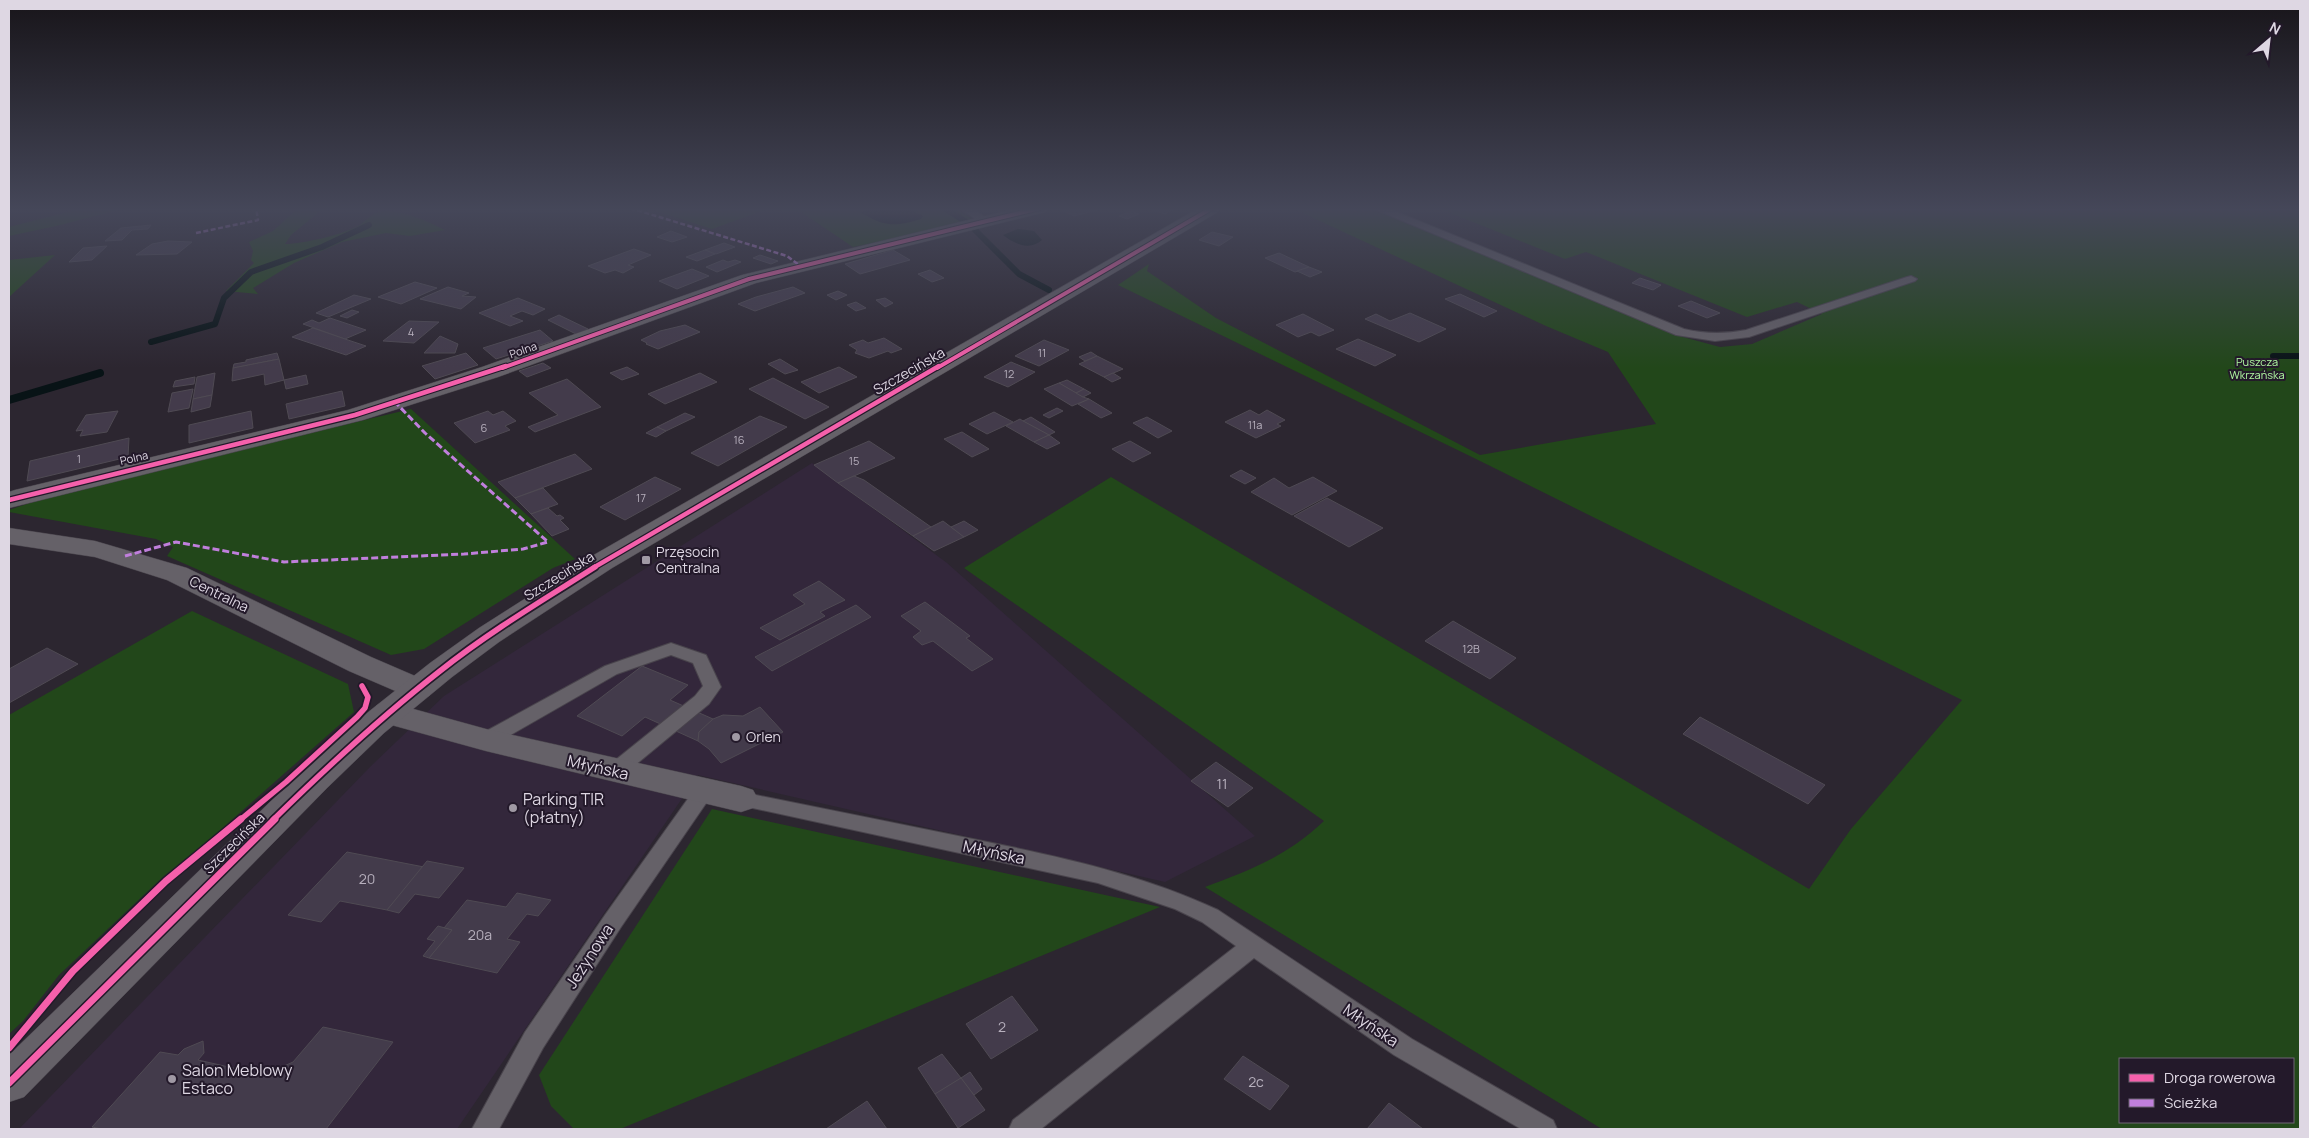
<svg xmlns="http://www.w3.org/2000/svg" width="2309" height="1138" font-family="Manrope,sans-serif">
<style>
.built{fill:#33273b}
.green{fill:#22471a;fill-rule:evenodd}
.water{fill:#081316}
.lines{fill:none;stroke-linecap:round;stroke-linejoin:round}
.stream-far1{stroke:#081316;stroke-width:6}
.stream{stroke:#081316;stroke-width:8}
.building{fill:#433b4b;stroke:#4f4a53}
.lane-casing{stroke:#49444c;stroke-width:2}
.street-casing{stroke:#49444c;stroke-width:1}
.secondary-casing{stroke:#49444c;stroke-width:1}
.lane{fill:#656168;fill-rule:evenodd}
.street{fill:#656168;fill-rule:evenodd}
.secondary{fill:#656168;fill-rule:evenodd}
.quiet-far1{stroke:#c07fdc;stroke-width:2.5;stroke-dasharray:5 2.5;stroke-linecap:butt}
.quiet{stroke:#c07fdc;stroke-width:3;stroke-dasharray:7 3;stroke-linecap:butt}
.cycleway-far3-casing{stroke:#23192a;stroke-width:6}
.cycleway-far2-casing{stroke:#23192a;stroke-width:7}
.cycleway-far1-casing{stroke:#23192a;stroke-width:9}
.cycleway-casing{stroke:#23192a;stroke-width:10}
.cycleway-far3{stroke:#f560ab;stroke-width:4}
.cycleway-far2{stroke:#f560ab;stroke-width:4.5}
.cycleway-far1{stroke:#f560ab;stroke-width:5.5}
.cycleway{stroke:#f560ab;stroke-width:7}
.poi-dot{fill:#a099a4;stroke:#23192a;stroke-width:2}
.labels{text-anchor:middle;stroke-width:4;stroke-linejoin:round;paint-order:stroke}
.number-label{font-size:11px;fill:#b7b0bd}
.far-street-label{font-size:11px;fill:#ded7e3;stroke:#23192a}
.far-park-label{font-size:11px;fill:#aff7a0;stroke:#23192a}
.street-label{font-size:14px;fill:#ded7e3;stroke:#23192a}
.poi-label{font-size:14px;fill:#ded7e3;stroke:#23192a;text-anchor:start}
.near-number-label{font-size:14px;fill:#b7b0bd}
.near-street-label{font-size:16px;fill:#ded7e3;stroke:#23192a}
.near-poi-label{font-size:16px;fill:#ded7e3;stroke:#23192a;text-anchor:start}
</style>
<rect width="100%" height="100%" fill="#2c2630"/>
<!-- built -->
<path class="built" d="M812,463L947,563L1255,836L1165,882L698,775L457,1129H19L371,766L444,696Z"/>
<!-- green -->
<g class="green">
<path d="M83,208H126L56,226L9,236V227Z"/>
<path d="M298,208H324L291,235L285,244C303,244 345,234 360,225C365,221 370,216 375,213C392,205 430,222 445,230L410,236L386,233L342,242L294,263L253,288L258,294L226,291L254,263L251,260L253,251L249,242L273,231Z"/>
<path d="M647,208H955L975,221L853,247L801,212L767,209L712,229Z"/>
<path d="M1292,208H1369L1683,337L1720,347L1752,344L1822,314L1797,302L1747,317L1586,252L1565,259L1438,208H2300V1129H1602L1205,887C1251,870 1287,856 1324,821L964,568L1111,477L1809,889L1851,829L1962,700L1474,458L1118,285L1149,264L1147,271L1216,318L1480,455L1656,424L1608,352L1546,326ZM2120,1059H2293V1122H2120Z"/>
<path d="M55,255L9,297V260Z"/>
<path d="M411,409L575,559L553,568L424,649L391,655L167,556L173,547L156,539L9,512V510L62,492Z"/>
<path d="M192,611L348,684L354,712L209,840L164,876L59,975L23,1021L9,1034V715Z"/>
<path d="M712,809L1160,907L620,1129H574L551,1106L539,1075Z"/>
</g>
<!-- water -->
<g class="water">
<path d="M870,208H907L923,216L921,219C894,227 885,227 860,212L871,209Z"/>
<path d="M1018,229L1034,231L1042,240C1030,251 1014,244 1003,235Z"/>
</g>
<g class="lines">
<!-- stream-far1 -->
<g class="stream-far1">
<path d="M944,208L968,223"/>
<path d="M975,230L1019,274L1049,290"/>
<path d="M151,342L215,324L224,298L251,272L322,247L369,225"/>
<path d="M2273,356H2300"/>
</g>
<!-- stream -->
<path class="stream" d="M9,400L100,373"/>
</g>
<!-- building -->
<g class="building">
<path d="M1069,208H1104L1074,216L1062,210Z"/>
<path d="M1146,208H1176L1165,214Z"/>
<path d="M1131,211L1139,214L1127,219L1119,216Z"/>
<path d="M151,225L148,229L132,230L122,240L105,241L121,228Z"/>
<path d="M671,231L687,237L672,242L657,237Z"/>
<path d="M1212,232L1233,237L1219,246L1199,240Z"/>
<path d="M168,241L192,242L177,254L136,255L152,244Z"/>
<path d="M724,243L735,247L716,254L705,250Z"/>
<path d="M107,246L92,260L69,262L83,248Z"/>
<path d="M634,249L651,255L628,265L634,267L623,273L615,270L605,273L588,266Z"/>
<path d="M705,250L715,254L697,261L686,257Z"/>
<path d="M893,250L910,260L860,274L845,264Z"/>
<path d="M1279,253L1309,267L1295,272L1265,258Z"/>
<path d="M760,255L778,261L771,264L753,258Z"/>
<path d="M723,260L728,262L735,260L741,262L717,272L706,267Z"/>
<path d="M1309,267L1322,272L1310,277L1297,271Z"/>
<path d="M692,269L709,276L677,289L659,281Z"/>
<path d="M930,270L944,278L932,282L918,274Z"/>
<path d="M1640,278L1661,285L1653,290L1632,283Z"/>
<path d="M415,282L437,288L401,304L378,297Z"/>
<path d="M448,287L469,293L462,296L476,297L461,309L420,299Z"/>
<path d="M793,287L805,293L755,311L738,304L756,297Z"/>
<path d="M838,291L847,295L836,300L827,295Z"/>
<path d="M1460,294L1497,311L1484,317L1445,299Z"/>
<path d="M354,295L371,299L328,317L316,313Z"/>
<path d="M518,298L545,309L533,315L522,311L510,316L523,321L510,326L479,313Z"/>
<path d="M885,298L893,303L885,307L876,300Z"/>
<path d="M1691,301L1720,313L1707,318L1678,306Z"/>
<path d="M856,302L866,308L856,311L847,305Z"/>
<path d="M352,310L359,312L347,318L340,316Z"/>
<path d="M1410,313L1446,329L1419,342L1365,319L1376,314L1390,321Z"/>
<path d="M1303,314L1334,330L1319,336L1311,332L1298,337L1276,325Z"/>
<path d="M559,315L588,329L576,334L548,320Z"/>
<path d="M330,318L366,330L345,339L303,324L312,320L319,323Z"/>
<path d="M409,321L439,322L414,343L383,341Z"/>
<path d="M685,325L700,332L658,349L646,344L647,343L641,340L660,331Z"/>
<path d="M313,328L345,339L366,346L346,355L292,337Z"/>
<path d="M540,330L553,341L496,359L483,348Z"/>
<path d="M440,336L458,344L455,353H424Z"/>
<path d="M884,338L902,349L891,353L888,351L869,358L855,353L857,350L849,345L863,340L868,343Z"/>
<path d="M1358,339L1396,355L1375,366L1336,349Z"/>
<path d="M1044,340L1069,350L1039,366L1015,356Z"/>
<path d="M1091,352L1097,356L1085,361L1079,357Z"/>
<path d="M277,353L279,359L233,368L234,364L246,362V360Z"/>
<path d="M466,353L478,365L435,379L422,366Z"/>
<path d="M1097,356L1123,369L1104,377L1079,364Z"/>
<path d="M279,359L284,380L265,385L264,374L232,381L233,368Z"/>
<path d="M780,359L798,370L785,374L768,364Z"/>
<path d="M1011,362L1035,372L1008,387L984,377Z"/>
<path d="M543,363L551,368L527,377L519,371Z"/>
<path d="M627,367L639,374L622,380L610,373Z"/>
<path d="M839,367L857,377L819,393L801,382Z"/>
<path d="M215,373L212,395L193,399L197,377Z"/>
<path d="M700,373L717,382L665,404L648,394Z"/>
<path d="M1113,373L1121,378L1112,382L1104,377Z"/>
<path d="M306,375L308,384L286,389L284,380Z"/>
<path d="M195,377L194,384L173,387L175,381Z"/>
<path d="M773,378L829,407L805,419L749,389Z"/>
<path d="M567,379L601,407L535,432L528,427L558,415L529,393Z"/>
<path d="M1067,380L1084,389L1076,393L1059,383Z"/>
<path d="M1059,383L1083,397L1089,399L1072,406L1044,389Z"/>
<path d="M193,389L189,408L168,412L172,393Z"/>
<path d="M1084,389L1091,393L1083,397L1076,393Z"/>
<path d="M342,391L345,406L289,419L286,404Z"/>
<path d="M212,395L210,407L191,412L193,399Z"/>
<path d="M1089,399L1112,413L1101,418L1078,404Z"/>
<path d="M1057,408L1063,411L1049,418L1043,415Z"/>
<path d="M1250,410L1259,415L1267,410L1285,420L1277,424L1281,426L1256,438L1225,422Z"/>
<path d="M118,411L107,432L80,436L83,430L76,431L86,415Z"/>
<path d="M251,411L253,428L189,443V425Z"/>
<path d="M488,411L493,415L503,411L516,421L505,426L510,430L475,443L454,423Z"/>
<path d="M994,412L1013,422L987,434L969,424Z"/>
<path d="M685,413L695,417L666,431L657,427Z"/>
<path d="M760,416L787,427L718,466L691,453Z"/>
<path d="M1031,417L1055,432L1049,435L1023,421Z"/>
<path d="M1147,417L1172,431L1158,438L1133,423Z"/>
<path d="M1020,419L1023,421L1049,435L1034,442L1006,426Z"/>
<path d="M657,427L666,431L656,437L646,433Z"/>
<path d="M962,432L989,449L972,457L944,439Z"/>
<path d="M1049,435L1060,443L1047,449L1034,442Z"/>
<path d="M129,438L128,457L27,481L30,461Z"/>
<path d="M869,441L895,458L838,483L814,465Z"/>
<path d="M1130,441L1151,453L1133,462L1112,449Z"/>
<path d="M575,454L592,469L515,498L498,482Z"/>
<path d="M1241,470L1256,478L1245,484L1230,476Z"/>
<path d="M854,476L864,480L931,527L913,536L838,483Z"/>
<path d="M655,477L681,489L625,520L600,507Z"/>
<path d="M1313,477L1337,491L1292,515L1251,492L1274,478L1289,488Z"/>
<path d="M543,488L558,504L531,514L515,498Z"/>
<path d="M1327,498L1383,528L1349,547L1294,516Z"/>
<path d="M548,508L557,516L560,515L564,518L560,520L569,529L552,536L531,514Z"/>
<path d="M943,521L964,537L934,551L913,536Z"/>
<path d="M964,521L978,530L964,537L951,527Z"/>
<path d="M819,581L845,600L820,612L825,616L780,640L760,628L805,604L793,595Z"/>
<path d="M925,602L970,636L966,638L993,659L972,671L933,641L922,645L913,637L921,631L901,616Z"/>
<path d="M856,605L871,617L772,671L755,657Z"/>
<path d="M1453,621L1516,658L1490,679L1425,641Z"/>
<path d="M47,648L78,664L9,703V669Z"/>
<path d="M642,666L688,685L670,700L713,719L699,732L698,741L645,717L622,736L577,716Z"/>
<path d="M760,707L783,732L721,763L709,749L698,741L699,732L713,719L723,715L743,716Z"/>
<path d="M1700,717L1825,785L1808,804L1683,734Z"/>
<path d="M1216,762L1253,788L1228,807L1191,781Z"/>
<path d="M347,852L424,867L387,910L340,901L321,922L288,915Z"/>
<path d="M427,861L464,868L439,898L415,894L399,913L387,910Z"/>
<path d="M517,893L551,900L538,916L527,914L507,939L520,942L497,973L429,958L452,930L444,928L467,900L506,907Z"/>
<path d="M438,926L452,930L429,958L423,956L435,941L427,939Z"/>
<path d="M1012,996L1038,1030L991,1059L966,1024Z"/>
<path d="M323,1027L393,1042L326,1129H102L92,1127L160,1052L178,1055L184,1049L203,1041L204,1053L198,1060L264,1075L293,1062Z"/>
<path d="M942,1054L961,1078L935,1094L918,1068Z"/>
<path d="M1243,1056L1289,1086L1270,1110L1224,1079Z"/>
<path d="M970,1072L982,1089L974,1095L961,1078Z"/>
<path d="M961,1078L985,1110L958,1128L935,1094Z"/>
<path d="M867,1101L887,1129H826Z"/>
<path d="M1389,1103L1423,1129H1367Z"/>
</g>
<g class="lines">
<defs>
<g id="lane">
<path d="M959,208H972L992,222L991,224H983Z"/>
<path d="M1372,208H1387L1684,329C1705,334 1725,334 1746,330L1907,277L1911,276L1917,279L1915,281L1749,337L1715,341L1676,335Z"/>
<path d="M671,643L706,655L721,687L709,704L622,776L615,778L608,776L605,771L608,766L695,696L703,686L693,663L671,655L617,674L493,745L486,747L479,745L476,740L479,735L605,666Z"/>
<path d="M704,784L711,786L714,791L711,796L621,927L543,1048L499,1129H472L525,1032L605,915L697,786Z"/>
<path d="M741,792C820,808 899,824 978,840C1061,857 1141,874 1218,910L1412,1039L1553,1120L1557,1129H1521L1394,1055L1254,958L1041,1129H1009L1013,1120L1236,946L1202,922L1175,909L1098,883L734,804L731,799L734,794Z"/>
</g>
<g id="street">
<path d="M1018,208H1048L1046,212L756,283L498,377L363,420L9,508V492L15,490L348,410L482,367L742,275Z"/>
<path d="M9,528L95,541L187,568L371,657L429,682L433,689L429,696L418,699L407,696L349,671L167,580L95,557L9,544Z"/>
<path d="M388,702L486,729L741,786L753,790L758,799L753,808L741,812L486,751L377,721L372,713L377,705Z"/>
</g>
<path id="secondary" d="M1199,208H1220L1218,212L612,568L499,642L452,677L384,733L327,788L24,1097L9,1102V1055L303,770L362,717L430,663L479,628L592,556Z"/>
</defs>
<!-- lane casing -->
<use href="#lane" class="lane-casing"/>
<!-- street casing -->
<use href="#street" class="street-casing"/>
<!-- secondary casing -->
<use href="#secondary" class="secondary-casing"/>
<!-- lane -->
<use href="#lane" class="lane"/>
<!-- street -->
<use href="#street" class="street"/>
<!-- secondary -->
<use href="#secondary" class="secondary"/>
<!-- quiet-far1 -->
<g class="quiet-far1">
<path d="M630,208L787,256L799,265"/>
<path d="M196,233L258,220L256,208"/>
</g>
<!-- quiet -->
<path class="quiet" d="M125,556L176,542L284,562L464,554L523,549L548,542L425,433L396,403"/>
<defs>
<g id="cycleway-far3">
<path d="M502,368L749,279L1040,208"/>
<path d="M937,368L1212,208"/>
</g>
<g id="cycleway-far2">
<path d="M9,500L355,415L506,366"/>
<path d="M593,568L939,366"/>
</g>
<g id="cycleway-far1">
<path d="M240,820L286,782L357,717L365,708L368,697L362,686"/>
<path d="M273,820C327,767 381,717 440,671C489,632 543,600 595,567"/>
</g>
<g id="cycleway">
<path d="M9,1048L73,971L166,881L241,819"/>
<path d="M9,1083L275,819"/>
</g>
</defs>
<!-- cycleway-far3 casing -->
<use href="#cycleway-far3" class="cycleway-far3-casing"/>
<!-- cycleway-far2 casing -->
<use href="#cycleway-far2" class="cycleway-far2-casing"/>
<!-- cycleway-far1 casing -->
<use href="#cycleway-far1" class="cycleway-far1-casing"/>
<!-- cycleway casing -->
<use href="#cycleway" class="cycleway-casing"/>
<!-- cycleway-far3 -->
<use href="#cycleway-far3" class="cycleway-far3"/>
<!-- cycleway-far2 -->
<use href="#cycleway-far2" class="cycleway-far2"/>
<!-- cycleway-far1 -->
<use href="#cycleway-far1" class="cycleway-far1"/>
<!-- cycleway -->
<use href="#cycleway" class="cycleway"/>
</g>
<!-- sky -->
<linearGradient id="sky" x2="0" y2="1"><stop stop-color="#18151a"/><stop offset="0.57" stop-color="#454759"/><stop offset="1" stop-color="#454759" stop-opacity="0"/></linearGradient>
<rect width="2309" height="368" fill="url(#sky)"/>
<!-- markers -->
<g class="poi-dot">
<rect x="641" y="555" width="10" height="10" rx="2.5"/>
<circle cx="736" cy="737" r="5"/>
<circle cx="513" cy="808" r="5"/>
<circle cx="172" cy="1079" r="5"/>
</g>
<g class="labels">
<!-- number labels -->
<g class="number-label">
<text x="411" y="336">4</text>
<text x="1042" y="357">11</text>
<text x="1009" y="378">12</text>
<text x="1255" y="429">11a</text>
<text x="484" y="432">6</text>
<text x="739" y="444">16</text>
<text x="79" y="463">1</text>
<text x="854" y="465">15</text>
<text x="641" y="502">17</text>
<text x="1471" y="653">12B</text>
</g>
<!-- far-street labels -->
<g class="far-street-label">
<text transform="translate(523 350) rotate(-19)" y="4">Polna</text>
<text transform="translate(134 458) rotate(-13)" y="4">Polna</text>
</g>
<!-- far-park labels -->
<g class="far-park-label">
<text x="2257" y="366">Puszcza<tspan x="2257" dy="13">Wkrzańska</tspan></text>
</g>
<!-- street labels -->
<g class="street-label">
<text transform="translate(909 371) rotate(-30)" y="5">Szczecińska</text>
<text transform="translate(559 576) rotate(-32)" y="5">Szczecińska</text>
<text transform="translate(219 594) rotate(26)" y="5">Centralna</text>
<text transform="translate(234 843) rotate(-45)" y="5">Szczecińska</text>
</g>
<!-- poi labels -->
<g class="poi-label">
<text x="656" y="557">Przęsocin<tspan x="656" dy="16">Centralna</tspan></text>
<text x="746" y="742">Orlen</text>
</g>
<!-- near-number labels -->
<g class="near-number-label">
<text x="1222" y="789">11</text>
<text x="367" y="884">20</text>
<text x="480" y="940">20a</text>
<text x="1002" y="1032">2</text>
<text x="1256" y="1087">2c</text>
</g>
<!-- near-street labels -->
<g class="near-street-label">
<text transform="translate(598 767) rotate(13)" y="6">Młyńska</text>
<text transform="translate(994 852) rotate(12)" y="6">Młyńska</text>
<text transform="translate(589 956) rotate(-57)" y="6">Jeżynowa</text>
<text transform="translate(1371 1025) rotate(34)" y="6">Młyńska</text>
</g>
<!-- near-poi labels -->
<g class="near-poi-label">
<text x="523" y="805">Parking TIR<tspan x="523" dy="18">(płatny)</tspan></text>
<text x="182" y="1076">Salon Meblowy<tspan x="182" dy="18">Estaco</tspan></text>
</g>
</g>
<!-- border -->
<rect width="2309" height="1138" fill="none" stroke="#ded7e3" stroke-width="20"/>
<!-- legend -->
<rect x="2119" y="1058" width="175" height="65" fill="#23192a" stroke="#6e6574"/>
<rect x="2129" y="1074" width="25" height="8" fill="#f560ab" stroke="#6e6574"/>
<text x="2164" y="1083" font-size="15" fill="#ded7e3">Droga rowerowa</text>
<rect x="2129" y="1099" width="25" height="8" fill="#c07fdc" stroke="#6e6574"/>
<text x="2164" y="1108" font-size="15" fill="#ded7e3">Ścieżka</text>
<!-- north arrow -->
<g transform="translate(2269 40) rotate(28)" stroke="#23192a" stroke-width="4" paint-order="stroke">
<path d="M0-4L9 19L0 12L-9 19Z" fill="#ded7e3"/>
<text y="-8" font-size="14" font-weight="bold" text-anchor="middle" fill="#ded7e3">N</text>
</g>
</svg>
